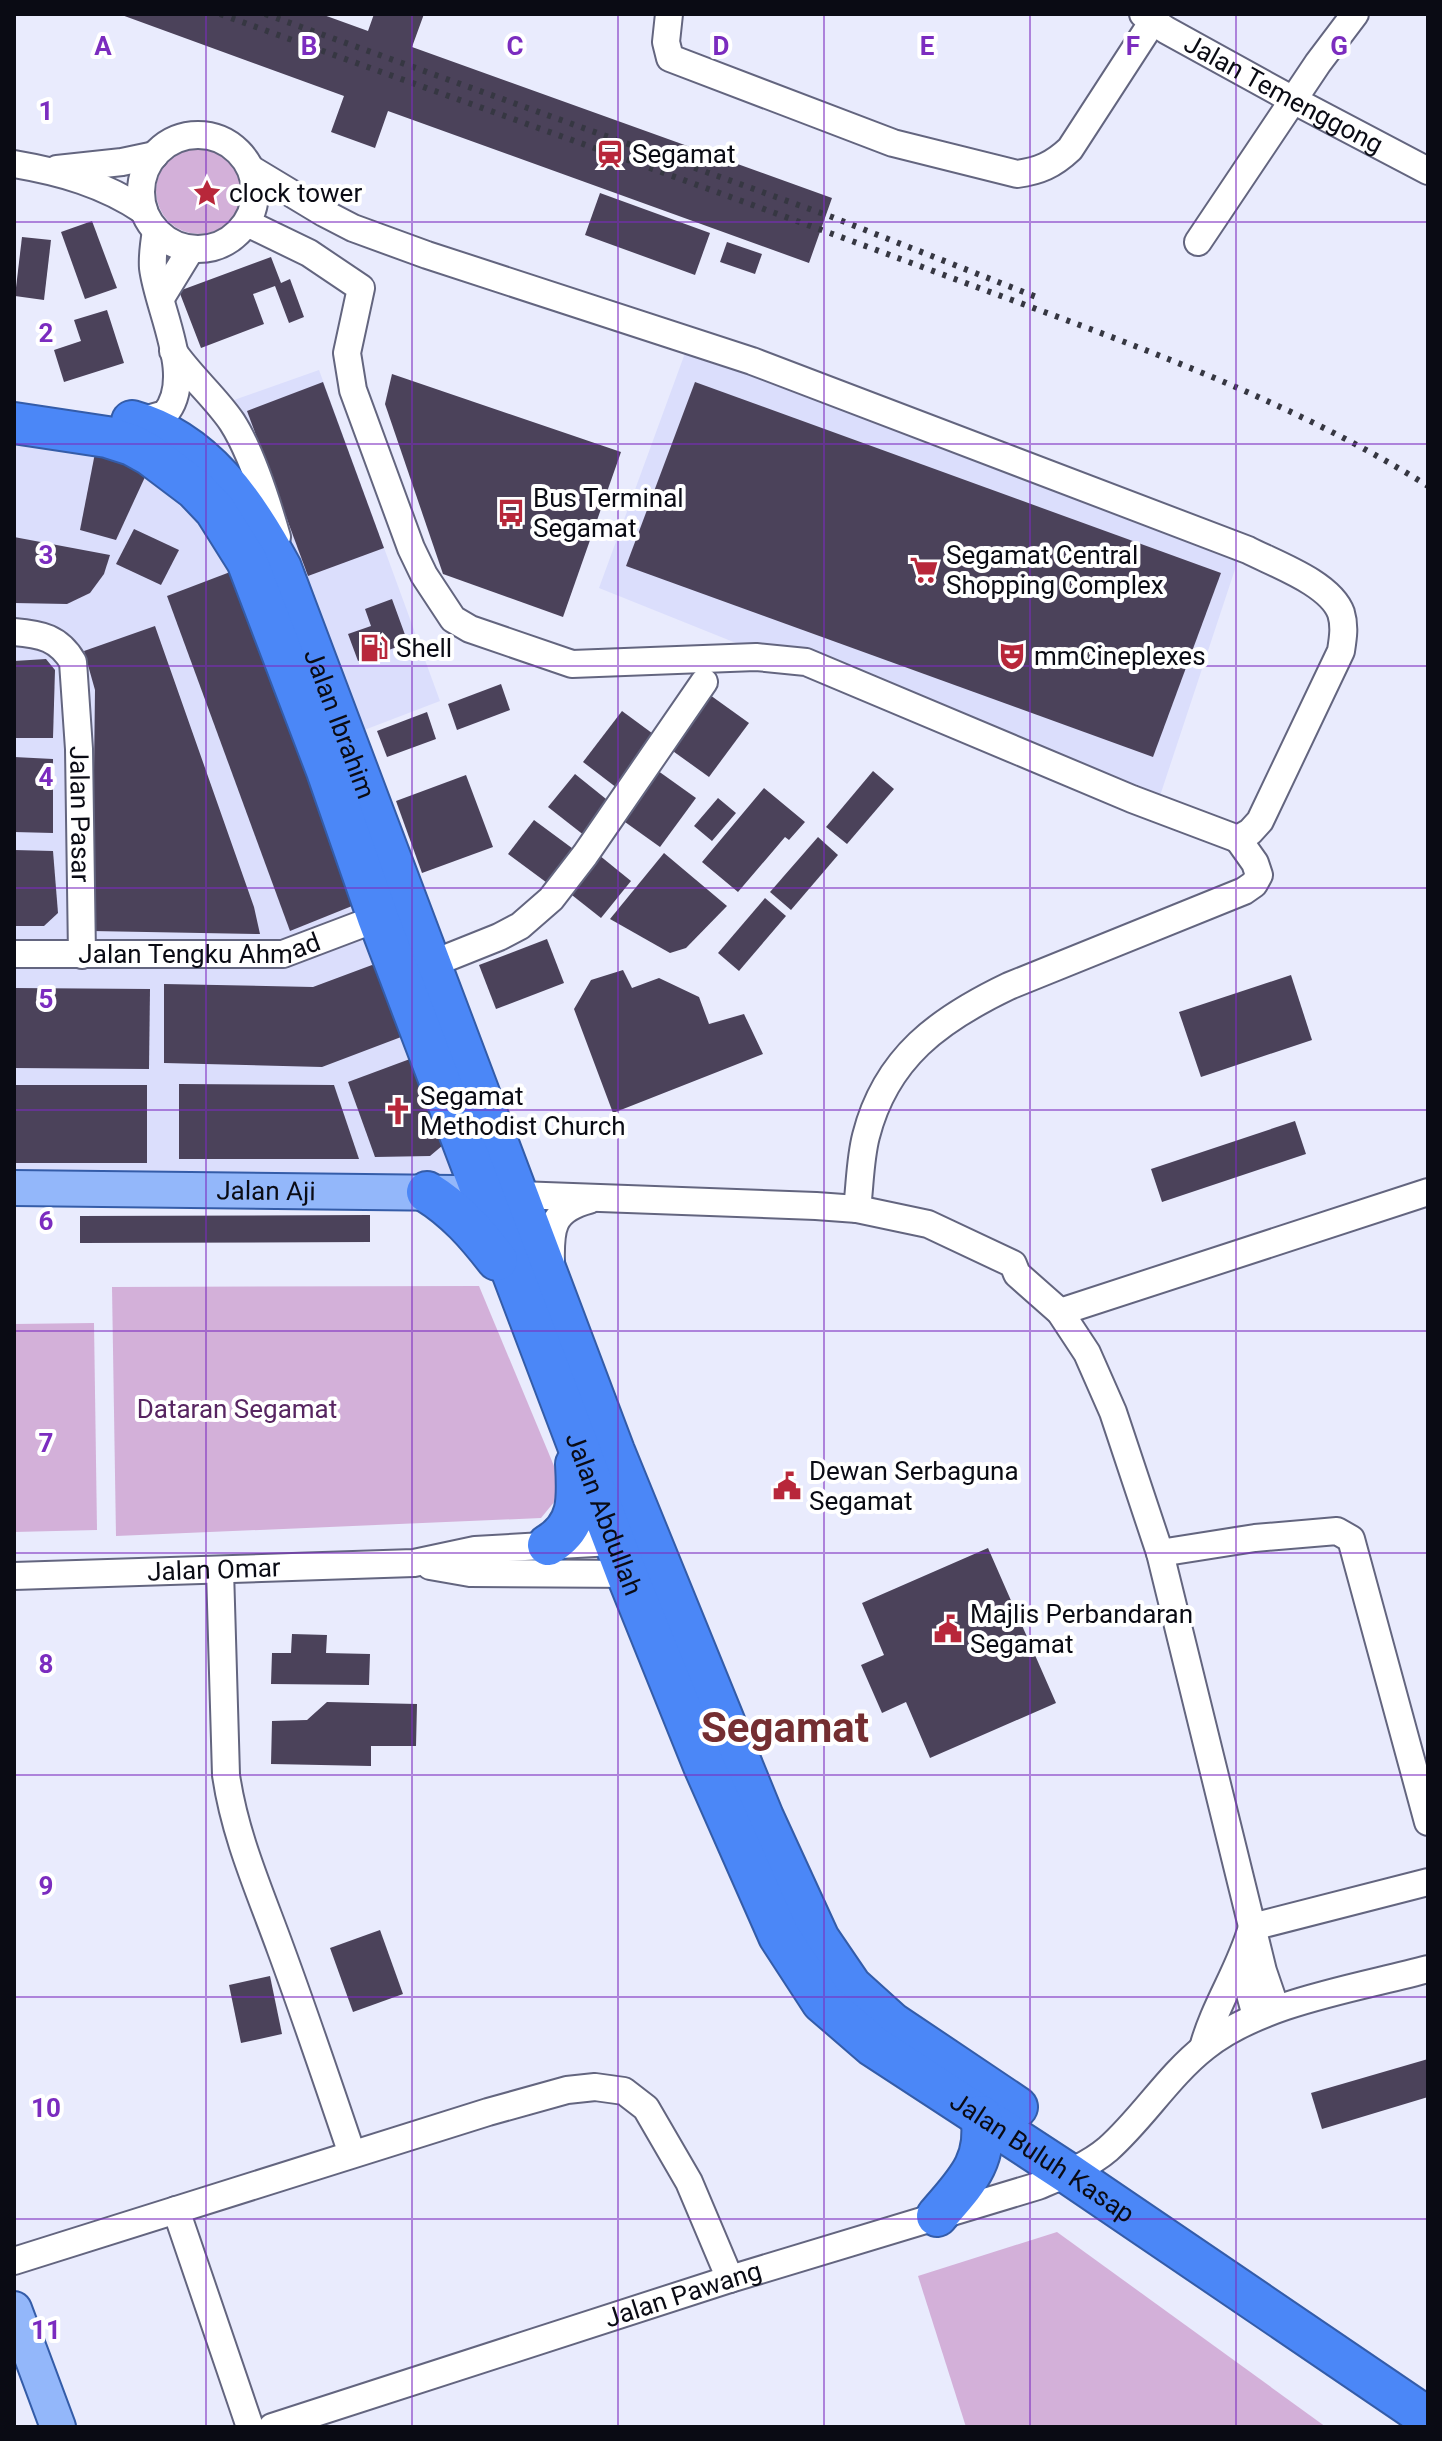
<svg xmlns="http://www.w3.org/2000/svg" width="1442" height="2441" font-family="Roboto,sans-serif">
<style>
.built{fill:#dbdefc}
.green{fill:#d3b0d9}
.building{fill:#4b425a}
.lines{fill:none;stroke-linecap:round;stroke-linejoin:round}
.minor-casing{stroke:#63657f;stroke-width:30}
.major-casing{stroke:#345ca8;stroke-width:38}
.highway-casing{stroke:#345ca8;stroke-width:44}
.minor{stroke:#fff;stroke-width:26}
.major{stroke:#93b7fa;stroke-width:34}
.highway{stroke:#4b87f7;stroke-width:40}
.rail{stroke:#363742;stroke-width:6;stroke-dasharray:4 8;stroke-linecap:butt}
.grid{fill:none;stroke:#7b2cbf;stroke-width:2;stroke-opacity:0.55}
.labels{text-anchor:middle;stroke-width:8;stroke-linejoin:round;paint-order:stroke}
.street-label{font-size:26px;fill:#0a0b14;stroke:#fff}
.poi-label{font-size:26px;fill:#0a0b14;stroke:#fff;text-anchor:start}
.park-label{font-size:26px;fill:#572561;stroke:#fff}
.town-label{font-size:42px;font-weight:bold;fill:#742e31;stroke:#fff}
.grid-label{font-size:26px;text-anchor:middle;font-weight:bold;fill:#7b2cbf;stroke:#fff;stroke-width:8;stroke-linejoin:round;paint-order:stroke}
</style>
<rect width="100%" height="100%" fill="#e9ebfd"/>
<!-- built -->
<g class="built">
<path d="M692,334L1245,539L1153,817L801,669L599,588Z"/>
<path d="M319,370L440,701L359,732L234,400Z"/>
<path d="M14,436L101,448L167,483L238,569L466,1179L14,1176Z"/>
</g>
<!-- green -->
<g class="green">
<circle cx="199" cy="191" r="43"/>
<path d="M479,1286L564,1490L541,1518L116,1536L112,1287Z"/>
<path d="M94,1323L97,1530L14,1532V1324Z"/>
<path d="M1057,2232L1326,2427H966L918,2276Z"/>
</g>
<!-- building -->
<g class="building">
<path d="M119,14H321L368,31L374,14H424L412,47L832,198L809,263L388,111L375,148L331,132L344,96Z"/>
<path d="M600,193L710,233L695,275L585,235Z"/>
<path d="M92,221L117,288L85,299L61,232Z"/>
<path d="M22,237L51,240L44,300L15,296Z"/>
<path d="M727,242L762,254L755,274L720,262Z"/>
<path d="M271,257L281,283L290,279L304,317L289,323L275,286L253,294L264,324L201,348L179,291Z"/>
<path d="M107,310L124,363L64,382L54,350L81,341L74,320Z"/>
<path d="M392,374L621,452L563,617L443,574L385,404Z"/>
<path d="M323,382L384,548L308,576L247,411Z"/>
<path d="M695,382L1221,573L1153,757L626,566Z"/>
<path d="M95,453L124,462L145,477L116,540L80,530Z"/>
<path d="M134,529L179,550L161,585L116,564Z"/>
<path d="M14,537L110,555L104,574L90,593L67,604L14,603Z"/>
<path d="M238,569L357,894L352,906L290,931L167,596Z"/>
<path d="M392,599L408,643L358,661L348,634L371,626L365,609Z"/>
<path d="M155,626L254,907L260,934L92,931L95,690L84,651Z"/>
<path d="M46,659L55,670L53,738H14V661Z"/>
<path d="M501,684L510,710L457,730L448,704Z"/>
<path d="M710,695L749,723L709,777L670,749Z"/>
<path d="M622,711L660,739L621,791L583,762Z"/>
<path d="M427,712L436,739L387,757L377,731Z"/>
<path d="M14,757L53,759V833L14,832Z"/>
<path d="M654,768L696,798L660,847L618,817Z"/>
<path d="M873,771L894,789L847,844L826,827Z"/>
<path d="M575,774L611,803L585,836L548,807Z"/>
<path d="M466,775L493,847L422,873L396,801Z"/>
<path d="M764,788L805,822L789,840L785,837L738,892L702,862Z"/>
<path d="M718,798L736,813L712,841L694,826Z"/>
<path d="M534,820L580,854L554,888L508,854Z"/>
<path d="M818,837L838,855L791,910L770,892Z"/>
<path d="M14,850L53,851L58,913L44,926H14Z"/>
<path d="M594,851L631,881L601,918L563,888Z"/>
<path d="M664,853L727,906L686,948L670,953L610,919Z"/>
<path d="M765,898L786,916L739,971L718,953Z"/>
<path d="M547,939L564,983L496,1009L479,965Z"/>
<path d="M372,965L386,970L409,1034L322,1067L164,1063V984L313,987Z"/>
<path d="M623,970L632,988L659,978L699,997L709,1024L744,1014L763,1054L613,1113L574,1009L591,980Z"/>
<path d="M1291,975L1312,1040L1201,1077L1179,1012Z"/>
<path d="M14,988L150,989L149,1069L14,1068Z"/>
<path d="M418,1056L449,1140L430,1156L375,1157L348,1082Z"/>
<path d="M179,1084L334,1085L359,1159H179Z"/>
<rect x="14" y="1085" width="133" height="78"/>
<path d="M1295,1121L1306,1154L1162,1202L1151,1169Z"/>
<path d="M370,1215V1242L80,1243V1216Z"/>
<path d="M988,1548L1056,1703L930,1758L906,1702L882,1713L861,1665L884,1655L862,1603Z"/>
<path d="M292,1634L327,1635L326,1653L370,1654L369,1685L271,1684L272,1653H291Z"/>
<path d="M327,1702L417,1704L416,1746H371V1766L271,1764L272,1721L307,1720Z"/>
<path d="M380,1930L403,1994L353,2012L330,1948Z"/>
<path d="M270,1976L282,2034L241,2043L229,1985Z"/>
<path d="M1428,2059V2097L1322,2129L1311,2093Z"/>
</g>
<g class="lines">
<defs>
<g id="minor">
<path d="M669,14L666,42L670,58L893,143L1017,174C1039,171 1053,165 1070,149L1153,21"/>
<path id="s1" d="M1143,14L1166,30L1293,100L1428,171"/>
<circle cx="198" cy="192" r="57"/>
<path d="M14,164C61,172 104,184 144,211"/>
<path d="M57,169L122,162L155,155"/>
<path d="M247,223L309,253L361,288L347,353L353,390L411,548L424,575L453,619L470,629L572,664L756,657L806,662L1132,799L1238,839L1250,832L1260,821L1341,651C1343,638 1345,626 1341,613C1330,583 1275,564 1248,550L752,361L427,255L353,228L324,213L251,169"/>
<path d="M1198,242L1318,63L1355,14"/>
<path d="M161,298L191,249"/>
<path d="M173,351C191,377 215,397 232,422C252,453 267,502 277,537"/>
<path d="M137,422L165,414C196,378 158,310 153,268C152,255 154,243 156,231"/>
<path id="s2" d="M14,632C41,634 59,638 73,662L79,749L82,955"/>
<path id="s3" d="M14,954H283L378,918"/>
<path d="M429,965L499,937L520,926L551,899L585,855L704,682"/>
<path d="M518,1195L816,1206L857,1209L928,1224L1013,1264L1017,1274L1060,1312L1087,1353L1113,1412L1160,1553L1263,1971L1276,2009"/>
<path d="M857,1209C860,1185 860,1159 866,1136C886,1057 940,1019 1009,986L1244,891L1254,884L1259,875L1255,863L1238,839"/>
<path d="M551,1264C550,1229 551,1210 589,1200"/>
<path d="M1060,1312L1428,1192"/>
<path d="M1160,1553L1255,1538L1337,1531L1351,1539L1428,1822"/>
<path d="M430,1566L470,1573L642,1574"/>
<path d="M220,1570L226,1775C235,1837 260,1892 281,1950C306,2018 329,2086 352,2154"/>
<path id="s4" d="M14,1576L414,1563L475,1550L629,1541"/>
<path d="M1252,1927L1428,1882"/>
<path d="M1244,1954V1972L1256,2016"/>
<path d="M1203,2048C1214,2006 1240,1970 1252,1927"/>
<path d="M176,2210L250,2427"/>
<path d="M14,2261L488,2112L567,2090L595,2087L624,2091L646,2108L689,2182L730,2279"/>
<path id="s5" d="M272,2427L730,2279L1038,2186C1062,2176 1088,2166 1108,2149C1143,2118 1168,2076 1205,2047C1261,2002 1358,1988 1428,1969"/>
</g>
<g id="major">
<path id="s6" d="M14,1188L454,1193"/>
<path d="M14,2309L58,2427"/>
</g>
<g id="highway">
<path id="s7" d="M132,421C205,441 247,505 281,568L614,1451L763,1817L819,1939L851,1986L892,2023L1017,2107"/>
<path id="s8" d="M14,423L107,437L132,445L150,455L195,489L215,510L247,561L327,771L378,918L627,1575L704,1766L779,1936L822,2002L873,2046L1069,2174L1428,2418"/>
<path d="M427,1192C456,1210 476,1233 497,1260"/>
<path d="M548,1545C580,1526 578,1498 576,1464"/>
<path d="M937,2216C964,2184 989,2162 981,2116"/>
</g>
</defs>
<!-- minor casing -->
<use href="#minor" class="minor-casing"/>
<!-- major casing -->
<use href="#major" class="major-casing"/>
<!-- highway casing -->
<use href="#highway" class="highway-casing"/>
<!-- minor -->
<use href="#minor" class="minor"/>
<!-- major -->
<use href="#major" class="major"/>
<!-- highway -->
<use href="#highway" class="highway"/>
<!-- rail -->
<g class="rail">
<path d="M220,14C461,101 704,186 944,275C1108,336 1279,393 1428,486"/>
<path d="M265,14L832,217L1039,298"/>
</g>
</g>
<!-- grid -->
<path class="grid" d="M206,14V2427M412,14V2427M618,14V2427M824,14V2427M1030,14V2427M1236,14V2427M14,222H1428M14,444H1428M14,666H1428M14,888H1428M14,1110H1428M14,1331H1428M14,1553H1428M14,1775H1428M14,1997H1428M14,2219H1428"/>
<!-- icons -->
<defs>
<symbol id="station-bare" viewBox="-9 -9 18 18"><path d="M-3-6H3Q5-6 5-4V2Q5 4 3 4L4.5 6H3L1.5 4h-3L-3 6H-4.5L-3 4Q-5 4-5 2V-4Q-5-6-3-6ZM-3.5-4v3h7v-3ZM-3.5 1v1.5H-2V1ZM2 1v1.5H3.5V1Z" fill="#b8273a" stroke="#fff" stroke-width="2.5" paint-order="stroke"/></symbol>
<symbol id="sight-bare" viewBox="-9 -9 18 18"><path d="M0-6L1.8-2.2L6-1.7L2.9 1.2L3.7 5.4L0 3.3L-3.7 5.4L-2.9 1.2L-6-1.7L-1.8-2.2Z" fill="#b8273a" stroke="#fff" stroke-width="2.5" paint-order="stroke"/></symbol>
<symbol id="bus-bare" viewBox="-9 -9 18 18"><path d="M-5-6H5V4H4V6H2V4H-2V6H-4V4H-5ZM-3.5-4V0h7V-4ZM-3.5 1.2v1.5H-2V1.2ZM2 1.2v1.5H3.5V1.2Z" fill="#b8273a" stroke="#fff" stroke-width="2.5" paint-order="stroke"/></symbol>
<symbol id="supermarket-bare" viewBox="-9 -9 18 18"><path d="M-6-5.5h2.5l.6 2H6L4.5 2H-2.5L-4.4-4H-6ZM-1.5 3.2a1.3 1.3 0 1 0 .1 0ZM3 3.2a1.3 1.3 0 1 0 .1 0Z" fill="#b8273a" stroke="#fff" stroke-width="2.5" paint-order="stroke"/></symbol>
<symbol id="fuel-bare" viewBox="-9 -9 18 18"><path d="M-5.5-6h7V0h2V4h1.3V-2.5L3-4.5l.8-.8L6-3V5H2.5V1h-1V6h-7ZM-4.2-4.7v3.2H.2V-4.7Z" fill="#b8273a" stroke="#fff" stroke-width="2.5" paint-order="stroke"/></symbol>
<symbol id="theatre-bare" viewBox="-9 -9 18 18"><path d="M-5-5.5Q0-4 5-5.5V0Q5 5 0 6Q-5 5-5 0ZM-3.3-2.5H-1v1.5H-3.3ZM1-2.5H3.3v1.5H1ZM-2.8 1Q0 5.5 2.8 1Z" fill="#b8273a" stroke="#fff" stroke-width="2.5" paint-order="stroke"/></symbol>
<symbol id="church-bare" viewBox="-9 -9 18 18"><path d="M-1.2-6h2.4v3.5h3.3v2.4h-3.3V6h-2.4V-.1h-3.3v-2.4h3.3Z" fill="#b8273a" stroke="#fff" stroke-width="2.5" paint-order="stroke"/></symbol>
<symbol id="civic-bare" viewBox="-9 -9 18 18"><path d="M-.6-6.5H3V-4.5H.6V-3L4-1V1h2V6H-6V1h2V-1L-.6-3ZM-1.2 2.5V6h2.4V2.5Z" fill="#b8273a" stroke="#fff" stroke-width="2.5" paint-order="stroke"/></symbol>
</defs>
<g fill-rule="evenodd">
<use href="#station-bare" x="590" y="134" width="40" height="40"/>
<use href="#sight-bare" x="187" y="173" width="40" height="40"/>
<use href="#bus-bare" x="491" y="493" width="40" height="40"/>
<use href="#supermarket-bare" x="904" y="550" width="40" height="40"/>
<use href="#fuel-bare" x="354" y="628" width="40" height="40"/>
<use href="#theatre-bare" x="992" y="636" width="40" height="40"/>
<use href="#church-bare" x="378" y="1091" width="40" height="40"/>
<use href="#civic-bare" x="767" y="1466" width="40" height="40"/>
<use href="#civic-bare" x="928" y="1609" width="40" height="40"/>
</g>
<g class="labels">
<!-- street labels -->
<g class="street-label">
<text dy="9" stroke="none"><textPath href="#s1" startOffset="162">Jalan Temenggong</textPath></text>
<text dy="9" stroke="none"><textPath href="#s7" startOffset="382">Jalan Ibrahim</textPath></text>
<text dy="9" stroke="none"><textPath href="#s2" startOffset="222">Jalan Pasar</textPath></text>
<text dy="9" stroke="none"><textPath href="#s3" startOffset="186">Jalan Tengku Ahmad</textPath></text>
<text dy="9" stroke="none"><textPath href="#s6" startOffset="252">Jalan Aji</textPath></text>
<text dy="9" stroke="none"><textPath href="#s8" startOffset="1304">Jalan Abdullah</textPath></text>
<text dy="9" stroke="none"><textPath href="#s4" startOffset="200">Jalan Omar</textPath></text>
<text dy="9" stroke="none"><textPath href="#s8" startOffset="2110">Jalan Buluh Kasap</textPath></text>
<text dy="9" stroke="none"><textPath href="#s5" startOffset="432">Jalan Pawang</textPath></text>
</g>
<!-- poi labels -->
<g class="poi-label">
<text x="632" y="163">Segamat</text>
<text x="229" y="202">clock tower</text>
<text x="533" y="507">Bus Terminal<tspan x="533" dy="30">Segamat</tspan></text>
<text x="946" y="564">Segamat Central<tspan x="946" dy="30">Shopping Complex</tspan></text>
<text x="396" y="657">Shell</text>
<text x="1034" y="665">mmCineplexes</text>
<text x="420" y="1105">Segamat<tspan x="420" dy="30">Methodist Church</tspan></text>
<text x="809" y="1480">Dewan Serbaguna<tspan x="809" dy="30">Segamat</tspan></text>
<text x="970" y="1623">Majlis Perbandaran<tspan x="970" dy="30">Segamat</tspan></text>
</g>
<!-- park labels -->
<g class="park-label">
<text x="237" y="1418">Dataran Segamat</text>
</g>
<!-- town labels -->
<g class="town-label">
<text x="785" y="1742">Segamat</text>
</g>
</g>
<g class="grid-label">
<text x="103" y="55">A</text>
<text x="309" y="55">B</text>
<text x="515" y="55">C</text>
<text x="721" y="55">D</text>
<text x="927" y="55">E</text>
<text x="1133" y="55">F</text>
<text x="1339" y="55">G</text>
<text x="46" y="120">1</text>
<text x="46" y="342">2</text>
<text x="46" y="564">3</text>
<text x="46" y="786">4</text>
<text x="46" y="1008">5</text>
<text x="46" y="1230">6</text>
<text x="46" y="1452">7</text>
<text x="46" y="1673">8</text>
<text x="46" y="1895">9</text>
<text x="46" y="2117">10</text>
<text x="46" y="2339">11</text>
</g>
<!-- border -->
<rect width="1442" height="2441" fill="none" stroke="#0a0b14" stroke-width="32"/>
</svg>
